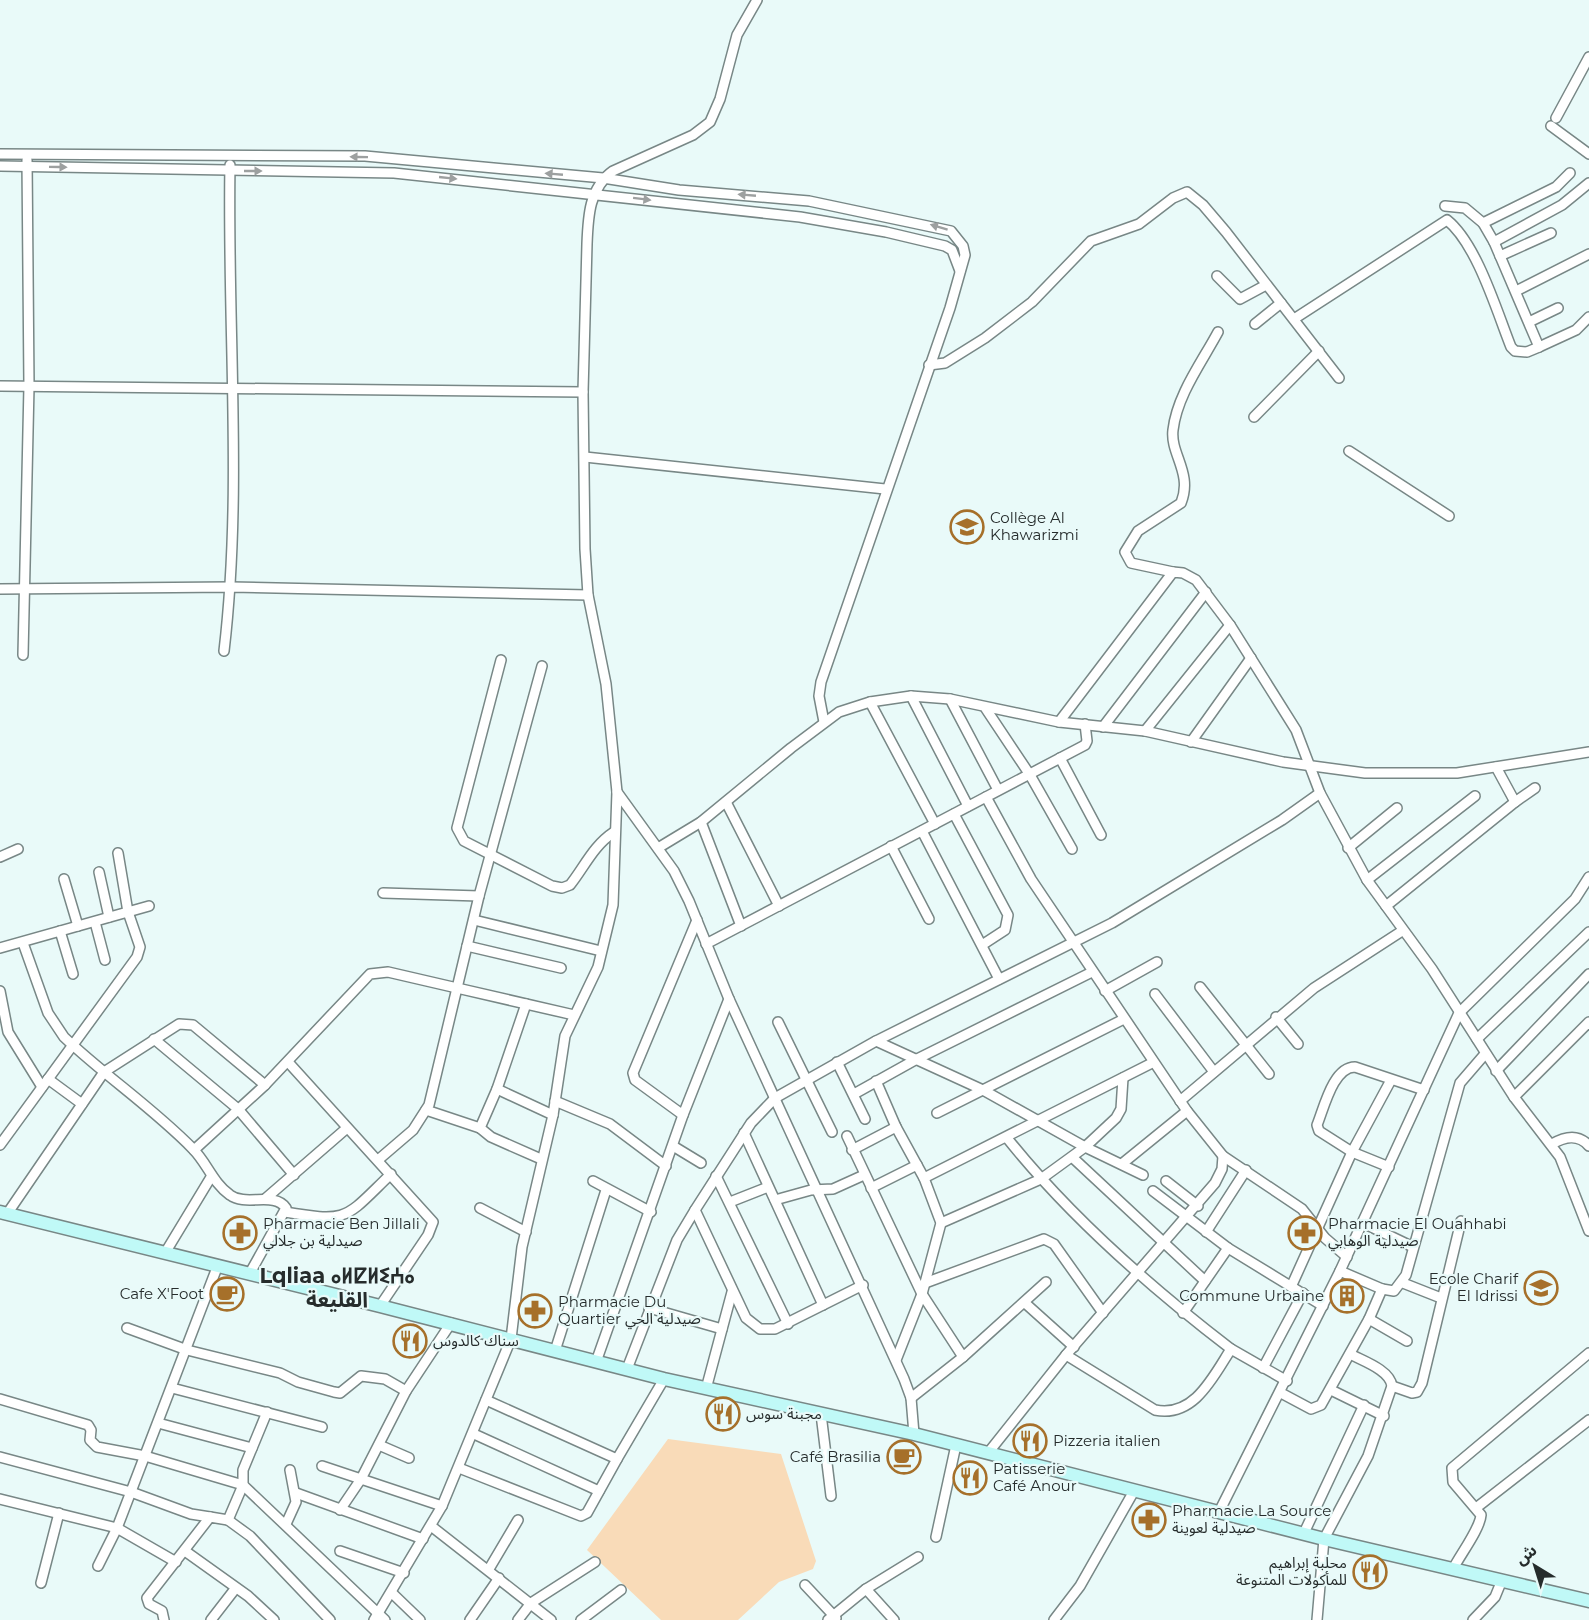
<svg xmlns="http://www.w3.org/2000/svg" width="1589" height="1620" font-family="Montserrat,'Noto Sans Arabic','Noto Sans Tifinagh',sans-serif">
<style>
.green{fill:#f9dbb8}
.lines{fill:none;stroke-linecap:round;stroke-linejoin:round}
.street-casing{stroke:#788786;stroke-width:12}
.secondary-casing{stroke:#788786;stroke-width:15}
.street{stroke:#fff;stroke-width:9}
.secondary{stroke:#c0f9f7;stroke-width:12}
.oneway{fill:#9da0a0}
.labels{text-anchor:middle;stroke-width:4.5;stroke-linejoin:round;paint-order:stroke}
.poi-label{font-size:15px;fill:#262c2c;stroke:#e9faf9;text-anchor:start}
.district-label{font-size:21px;font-weight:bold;fill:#262c2c;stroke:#e9faf9}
</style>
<rect width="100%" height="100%" fill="#e9faf9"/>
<!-- green -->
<path class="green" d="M668,1439L781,1454L816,1561L813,1569L779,1582L738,1620H661L587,1550Z"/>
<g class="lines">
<defs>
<g id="street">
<path d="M1556,118L1589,57"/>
<path d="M1551,126L1589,154"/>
<path d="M0,154L365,156L603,178L679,190L809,201L951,231L963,246L965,255L950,308L821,682L819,696L824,722"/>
<path d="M0,166L394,173L800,217L886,232L945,246L952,250L960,271"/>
<path d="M1445,206L1465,208L1483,223L1556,187L1570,173"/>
<path d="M1483,223L1494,242L1562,205L1589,183"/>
<path d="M1494,242L1500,256L1551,233"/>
<path d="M1500,256L1539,347L1576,330L1589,317"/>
<path d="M1217,276L1240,299L1266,285"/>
<path d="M1516,291L1589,254"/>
<path d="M1294,319L1447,220C1477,244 1497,312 1511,347L1515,351L1527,352L1539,347"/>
<path d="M1529,322L1558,308"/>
<path d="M1255,324L1281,303"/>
<path d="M929,365L945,363L985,338L1032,302L1091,241L1139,224L1173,198L1187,192L1203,205L1226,232L1339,378"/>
<path d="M0,386L583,392"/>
<path d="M1254,417L1319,351"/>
<path d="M1349,451L1449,516"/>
<path d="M585,457L885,489"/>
<path d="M1173,572L1131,563L1125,552L1138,531L1181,503C1193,473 1170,454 1173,430C1177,395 1202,362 1218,332"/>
<path d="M0,589L231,587L588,595"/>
<path d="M224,651C243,490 227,327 230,165"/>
<path d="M23,655L29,386L27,160"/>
<path d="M501,660L457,828L464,841L552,886L562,888L570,885C585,866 593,846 614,832"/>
<path d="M911,696L968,806"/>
<path d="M950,699L998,790"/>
<path d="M870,702L935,824"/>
<path d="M986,709L1030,775L1072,849"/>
<path d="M1059,722L1173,572L1183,573L1196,580L1230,625L1296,730L1320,793L1367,880L1432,969L1514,1097L1560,1157L1589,1231"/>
<path d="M1103,727L1206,592"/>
<path d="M1145,731L1230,625"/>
<path d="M1191,742L1251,658"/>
<path d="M1060,758L1101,835"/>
<path d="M1496,767L1515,802L1535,788"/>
<path d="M617,792L674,871L689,901L729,999L904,1379L911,1398L914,1434"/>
<path d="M986,797L1031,879L1187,1111L1223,1156L1302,1209L1325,1238L1347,1257"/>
<path d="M726,802L779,906"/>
<path d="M954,814L1008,915L1005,930L982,945"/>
<path d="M701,822L741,926"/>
<path d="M922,831L999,979"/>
<path d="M891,846L929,919"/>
<path d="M658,848L701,822L791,748L839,712L870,702L911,696L950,699L1059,722L1145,731L1283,762L1365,773H1457L1589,752"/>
<path d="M1348,848L1397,808"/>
<path d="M0,857L18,849"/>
<path d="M99,872L109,917"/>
<path d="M64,879L78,926"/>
<path d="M1367,880L1475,796"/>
<path d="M383,893L479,896"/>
<path d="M1386,906L1515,802"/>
<path d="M474,920L601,951"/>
<path d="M95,922L105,960"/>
<path d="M60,931L73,974"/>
<path d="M23,943L48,1013L64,1037C105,1076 153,1108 193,1149C207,1163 213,1183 230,1195C246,1207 274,1191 286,1208L250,1273"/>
<path d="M706,944L1085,745L1087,741L1085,724"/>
<path d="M467,946L561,968"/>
<path d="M0,948L149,906"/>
<path d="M1200,987L1269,1074"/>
<path d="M0,991L8,1032L42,1087"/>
<path d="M1105,991L1157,962"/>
<path d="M1155,994L1214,1072"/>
<path d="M526,1004L497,1089L480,1128L491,1137L541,1159"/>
<path d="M1276,1017L1298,1044"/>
<path d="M778,1022L832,1132"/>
<path d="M154,1039L238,1109L294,1175"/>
<path d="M1477,1039L1589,932"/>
<path d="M876,1041L983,1090L1085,1147L1143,1175"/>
<path d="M288,1062L433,1222L428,1235L380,1306"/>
<path d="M837,1062L865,1119"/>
<path d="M1496,1071L1589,974"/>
<path d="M48,1079L82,1104"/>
<path d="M876,1081L896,1127L924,1178"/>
<path d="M497,1089L553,1115"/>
<path d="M854,1094L915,1060L1092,972"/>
<path d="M1514,1097L1589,1022"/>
<path d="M555,1101L610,1124L666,1166"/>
<path d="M1180,1101L1314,988L1402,931"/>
<path d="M426,1110L480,1128"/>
<path d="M937,1113L1124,1019"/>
<path d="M683,1115L635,1080L633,1073L697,920"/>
<path d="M744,1133L823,1305"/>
<path d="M847,1136L922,1294L963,1357"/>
<path d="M1007,1138C1071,1218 1150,1287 1231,1349"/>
<path d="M1552,1144C1564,1137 1578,1133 1589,1146"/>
<path d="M0,1145L137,957L140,947L128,912L118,853"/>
<path d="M673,1146L701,1163"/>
<path d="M194,1150L265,1085L370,974L388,972L457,988L479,896L542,666"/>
<path d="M852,1150L896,1127"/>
<path d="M1072,1157L1205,1281"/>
<path d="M378,1160L413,1130L429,1105L457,988L574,1015"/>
<path d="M1123,1163L1187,1111"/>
<path d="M1389,1167L1352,1152L1319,1131L1317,1125C1324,1108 1333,1067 1355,1067L1424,1090"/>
<path d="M716,1176L788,1324"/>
<path d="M593,1181L651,1212"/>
<path d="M1166,1181L1198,1206"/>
<path d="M871,1188L917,1165"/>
<path d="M1153,1191L1228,1248L1323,1306"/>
<path d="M265,1199L347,1128"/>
<path d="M775,1200L811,1190L833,1189L864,1175"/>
<path d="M730,1202L768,1187"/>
<path d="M480,1208L526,1232"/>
<path d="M285,1212C350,1223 345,1218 391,1174"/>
<path d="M7,1214L104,1072L179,1024L193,1025L265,1085"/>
<path d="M941,1223L1041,1179L1085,1147L1116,1118L1121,1109L1123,1078"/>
<path d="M1363,1223L1413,1247"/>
<path d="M1206,1232L1246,1170"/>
<path d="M165,1253L211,1177"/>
<path d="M925,1283L1044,1239L1054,1244L1103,1313"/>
<path d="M1403,1283L1441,1298"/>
<path d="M863,1285L775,1329H760L746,1318L695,1210L751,1123L775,1098L876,1041L1112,923L1282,820L1320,793"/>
<path d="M1291,1287L1352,1152L1391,1080"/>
<path d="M1382,1289L1394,1291L1406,1275L1460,1083L1485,1054"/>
<path d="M1025,1303L1074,1347"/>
<path d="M649,1308L722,1329"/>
<path d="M1183,1313L1228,1248"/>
<path d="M1369,1319L1407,1341"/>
<path d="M127,1328L187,1350L280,1373L298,1382L334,1392L340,1393L361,1376L385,1379L406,1391"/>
<path d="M555,1351L606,1190"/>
<path d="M1066,1355L1155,1410C1194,1418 1213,1377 1231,1349L1287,1381"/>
<path d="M896,1360L922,1294L941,1223L924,1178L1152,1063"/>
<path d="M596,1362L683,1115L729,999"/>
<path d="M1263,1368L1303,1293"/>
<path d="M627,1369L677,1240L695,1210"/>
<path d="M1392,1386L1412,1393L1417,1392L1422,1383L1461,1221"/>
<path d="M172,1388L322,1427"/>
<path d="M706,1389L732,1292"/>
<path d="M1331,1390L1384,1416"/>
<path d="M1281,1393L1311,1409L1321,1405L1369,1319L1382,1289L1340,1271"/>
<path d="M911,1398L963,1357L1046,1282"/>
<path d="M0,1399L88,1425L91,1430L90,1440L97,1447L145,1456L243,1485L385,1620"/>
<path d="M821,1414L831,1496"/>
<path d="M158,1423L252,1448"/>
<path d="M474,1434L599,1491"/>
<path d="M379,1445L409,1458"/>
<path d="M988,1453L1066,1355L1215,1183L1222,1169L1223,1156"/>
<path d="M0,1457L131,1492L191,1514L210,1517"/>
<path d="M617,1459L664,1379"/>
<path d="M322,1466L442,1506"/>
<path d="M459,1468L581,1516L587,1513L617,1459L486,1400"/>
<path d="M296,1493L423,1539"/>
<path d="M0,1499L117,1528L176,1562"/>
<path d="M1476,1508L1589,1420"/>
<path d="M340,1510L361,1479L406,1391L451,1323"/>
<path d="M1219,1512L1340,1271L1459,1013L1575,899L1589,877"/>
<path d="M228,1520L243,1485V1470L267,1412"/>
<path d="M286,1524L296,1502L290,1470"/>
<path d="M431,1526L551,1620"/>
<path d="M1304,1533L1364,1405"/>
<path d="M936,1537L956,1445"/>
<path d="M185,1551L248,1596L274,1620"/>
<path d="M340,1551L404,1573"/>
<path d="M98,1566L117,1528L218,1265"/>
<path d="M489,1569L518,1520"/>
<path d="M1453,1569C1460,1555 1480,1529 1481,1515L1453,1482L1452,1468L1589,1353"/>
<path d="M41,1583L59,1513"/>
<path d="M805,1585L836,1618"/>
<path d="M866,1589L894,1620"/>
<path d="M392,1593L420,1620"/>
<path d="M164,1620L162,1611L149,1604L147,1598L210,1517L228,1520L250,1536L330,1620"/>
<path d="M211,1620L235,1589"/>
<path d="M374,1620L442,1506L511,1339L522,1247L553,1115L565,1036L598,967L613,905L617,792L606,684L588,595L585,549L583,392L587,244C588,217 589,188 613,171L693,135L710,122L720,99L737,35L757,0"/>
<path d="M470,1620L499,1578"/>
<path d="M518,1620L531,1603L595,1562"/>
<path d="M581,1620L621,1590"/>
<path d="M828,1620L866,1589L918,1557"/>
<path d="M1054,1620L1080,1586L1134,1491"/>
<path d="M1317,1620L1324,1539L1368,1456L1392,1386C1390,1370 1363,1361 1350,1354"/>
<path d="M1473,1620L1495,1597L1502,1580"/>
</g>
<path id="secondary" d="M0,1212L380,1306L664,1379L914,1434L1324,1539L1589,1601"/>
</defs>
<!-- street casing -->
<use href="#street" class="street-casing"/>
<!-- secondary casing -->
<use href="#secondary" class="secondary-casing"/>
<!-- street -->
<use href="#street" class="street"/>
<!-- secondary -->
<use href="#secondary" class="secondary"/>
</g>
<!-- one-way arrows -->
<defs><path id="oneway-solid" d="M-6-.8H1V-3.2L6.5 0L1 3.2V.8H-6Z" transform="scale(1.5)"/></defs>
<g class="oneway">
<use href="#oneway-solid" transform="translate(359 157) rotate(-179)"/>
<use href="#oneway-solid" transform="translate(58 167) rotate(1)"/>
<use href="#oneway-solid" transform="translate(253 171)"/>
<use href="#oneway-solid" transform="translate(554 174) rotate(-175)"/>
<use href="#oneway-solid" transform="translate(448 178) rotate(6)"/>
<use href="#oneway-solid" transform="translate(747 195) rotate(-175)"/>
<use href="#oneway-solid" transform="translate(642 199) rotate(7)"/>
<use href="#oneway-solid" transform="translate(939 227) rotate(-163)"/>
</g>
<!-- icons -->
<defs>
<symbol id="school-ring" viewBox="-11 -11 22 22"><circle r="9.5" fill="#e9faf9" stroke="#a6702a" stroke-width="1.5"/><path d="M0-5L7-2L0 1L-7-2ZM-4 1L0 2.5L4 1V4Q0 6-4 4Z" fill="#a6702a"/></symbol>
<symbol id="pharmacy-ring" viewBox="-11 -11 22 22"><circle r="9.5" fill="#e9faf9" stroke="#a6702a" stroke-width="1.5"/><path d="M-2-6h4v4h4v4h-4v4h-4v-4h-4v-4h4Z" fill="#a6702a"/></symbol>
<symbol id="cafe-ring" viewBox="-11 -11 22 22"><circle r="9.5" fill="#e9faf9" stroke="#a6702a" stroke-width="1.5"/><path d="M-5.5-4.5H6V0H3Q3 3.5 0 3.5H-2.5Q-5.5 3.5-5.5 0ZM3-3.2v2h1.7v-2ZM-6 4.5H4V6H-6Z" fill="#a6702a"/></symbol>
<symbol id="building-ring" viewBox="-11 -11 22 22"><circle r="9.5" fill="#e9faf9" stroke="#a6702a" stroke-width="1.5"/><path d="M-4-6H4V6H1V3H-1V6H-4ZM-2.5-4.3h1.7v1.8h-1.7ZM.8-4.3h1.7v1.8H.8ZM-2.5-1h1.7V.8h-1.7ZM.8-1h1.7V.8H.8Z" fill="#a6702a"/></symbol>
<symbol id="restaurant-ring" viewBox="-11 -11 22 22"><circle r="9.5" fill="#e9faf9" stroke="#a6702a" stroke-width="1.5"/><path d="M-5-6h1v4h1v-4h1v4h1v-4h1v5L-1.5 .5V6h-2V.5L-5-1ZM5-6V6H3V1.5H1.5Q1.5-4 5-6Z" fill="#a6702a"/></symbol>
</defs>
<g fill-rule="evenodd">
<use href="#school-ring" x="948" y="508" width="38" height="38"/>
<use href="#pharmacy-ring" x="221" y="1214" width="38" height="38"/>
<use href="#pharmacy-ring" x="1286" y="1214" width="38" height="38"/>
<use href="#school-ring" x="1522" y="1269" width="38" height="38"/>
<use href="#cafe-ring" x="208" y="1275" width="38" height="38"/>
<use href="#building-ring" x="1328" y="1277" width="38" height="38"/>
<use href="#pharmacy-ring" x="516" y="1292" width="38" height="38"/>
<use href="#restaurant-ring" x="391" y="1322" width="38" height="38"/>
<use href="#restaurant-ring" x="704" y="1395" width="38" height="38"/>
<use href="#restaurant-ring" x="1011" y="1422" width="38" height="38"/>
<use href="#cafe-ring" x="885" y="1438" width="38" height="38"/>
<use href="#restaurant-ring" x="951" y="1459" width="38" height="38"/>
<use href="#pharmacy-ring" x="1130" y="1501" width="38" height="38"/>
<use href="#restaurant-ring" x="1351" y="1553" width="38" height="38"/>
</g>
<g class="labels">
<!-- poi labels -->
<g class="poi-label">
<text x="990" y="523">Collège Al<tspan x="990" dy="17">Khawarizmi</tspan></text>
<text x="263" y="1229">Pharmacie Ben Jillali<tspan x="263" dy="17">صيدلية بن جلالي</tspan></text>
<text x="1328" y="1229">Pharmacie El Ouahhabi<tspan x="1328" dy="17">صيدلية الوهابي</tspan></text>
<text x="1518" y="1284" text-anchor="end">Ecole Charif<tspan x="1518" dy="17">El Idrissi</tspan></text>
<text x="204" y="1299" text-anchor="end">Cafe X'Foot</text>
<text x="1324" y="1301" text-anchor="end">Commune Urbaine</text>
<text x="558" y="1307">Pharmacie Du<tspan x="558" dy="17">Quartier صيدلية الحي</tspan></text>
<text x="433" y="1346">سناك كالدوس</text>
<text x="746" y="1419">مجبنة سوس</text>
<text x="1053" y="1446">Pizzeria italien</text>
<text x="881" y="1462" text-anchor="end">Café Brasilia</text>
<text x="993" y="1474">Patisserie<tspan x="993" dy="17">Café Anour</tspan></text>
<text x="1172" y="1516">Pharmacie La Source<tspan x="1172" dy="17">صيدلية لعوينة</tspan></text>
<text x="1347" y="1568" text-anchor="end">محلبة إبراهيم<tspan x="1347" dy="17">للمأكولات المتنوعة</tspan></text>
</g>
<!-- district labels -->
<g class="district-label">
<text x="337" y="1283">Lqliaa ⴰⵍⵇⵍⵉⵄⴰ<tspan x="337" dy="24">القليعة</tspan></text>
</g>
</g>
<!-- north arrow -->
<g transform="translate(1535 1566) rotate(322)" stroke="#e9faf9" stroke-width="4.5" paint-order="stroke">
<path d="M0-4.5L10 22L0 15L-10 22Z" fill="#262c2c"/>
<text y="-9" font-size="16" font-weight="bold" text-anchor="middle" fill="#262c2c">ش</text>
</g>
</svg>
